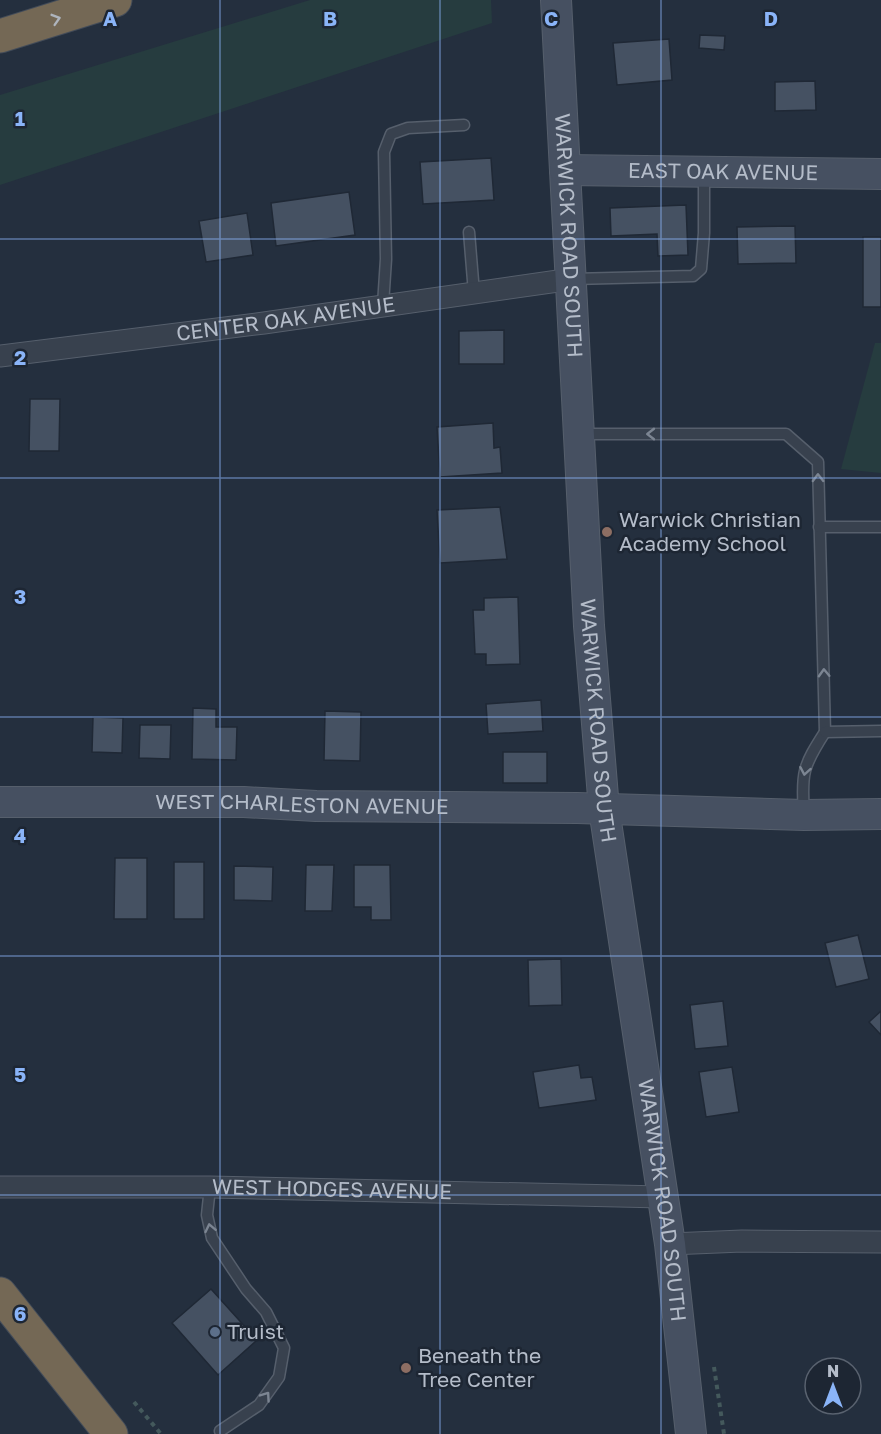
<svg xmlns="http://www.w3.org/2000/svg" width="881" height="1434" font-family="'Golos Text',sans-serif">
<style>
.green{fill:#263c3f}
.building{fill:#455162;stroke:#1f2835;stroke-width:1.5}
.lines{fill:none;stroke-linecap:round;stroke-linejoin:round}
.lane-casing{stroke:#565f6c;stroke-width:13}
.street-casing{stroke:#565f6c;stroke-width:23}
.secondary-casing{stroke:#565f6c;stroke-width:32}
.highway-casing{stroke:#434c59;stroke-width:35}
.path{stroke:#44595c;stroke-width:4;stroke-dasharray:4.5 4.5;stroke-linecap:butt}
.lane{stroke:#38414e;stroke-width:10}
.street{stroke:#38414e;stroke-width:21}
.secondary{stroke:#465061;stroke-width:30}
.highway{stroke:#746855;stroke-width:33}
.oneway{stroke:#aeb4bd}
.oneway2{stroke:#7c8592}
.grid{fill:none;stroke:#8ab4f8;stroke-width:1.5;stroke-opacity:0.55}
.education-dot{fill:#8d6e63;stroke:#1d2633;stroke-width:2}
.service-dot{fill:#5c6f8a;stroke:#1d2633;stroke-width:2}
.labels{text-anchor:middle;stroke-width:5;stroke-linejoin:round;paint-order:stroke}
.street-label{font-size:21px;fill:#b4bcc9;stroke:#1d2633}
.poi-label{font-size:21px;fill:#b4bcc9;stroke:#1d2633;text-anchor:start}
.grid-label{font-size:20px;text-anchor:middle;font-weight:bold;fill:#8ab4f8;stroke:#1d2633;stroke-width:5;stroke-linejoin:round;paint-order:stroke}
</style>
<rect width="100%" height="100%" fill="#242f3e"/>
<!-- green -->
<g class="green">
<path d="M310,0H491L492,23L0,185V95Z"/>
<path d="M875,343H881V473L841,469Z"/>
</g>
<!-- building -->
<g class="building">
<path d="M700,35L725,36L724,50L699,48Z"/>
<path d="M669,39L672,80L617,85L613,43Z"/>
<path d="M815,81L816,110L775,111V82Z"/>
<path d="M491,158L494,200L423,204L420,162Z"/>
<path d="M349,192L355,235L276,246L271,203Z"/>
<path d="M686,205L688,255L658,256L657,234L611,236L610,208Z"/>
<path d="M247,213L253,255L206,262L199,221Z"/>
<path d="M795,226L796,263L738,264L737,227Z"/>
<rect x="863" y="237" width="18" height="70"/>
<path d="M504,330V364H459V331Z"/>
<path d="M30,399H60L59,451H29Z"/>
<path d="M493,423L494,448L500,447L502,473L440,477L437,427Z"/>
<path d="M500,507L507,559L440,563L437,510Z"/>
<path d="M518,597L520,664L486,665V654H475L473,610H484V598Z"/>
<path d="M541,700L543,731L488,734L486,704Z"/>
<path d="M193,708L216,709V727H237L236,760L192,759Z"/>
<path d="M325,711L361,712L360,761L324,760Z"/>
<path d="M93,717L123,718L122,753L92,752Z"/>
<path d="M140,725H171L170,759L139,758Z"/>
<rect x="503" y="752" width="44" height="31"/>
<path d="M115,858H147V919H114Z"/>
<rect x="174" y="862" width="30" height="57"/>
<path d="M306,865H334L332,911H305Z"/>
<path d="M354,865H390L391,920H371V907H354Z"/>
<path d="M234,866L273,867L272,901L234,900Z"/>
<path d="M858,935L869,979L836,987L825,943Z"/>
<path d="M561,959L562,1005L529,1006L528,960Z"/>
<path d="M723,1001L728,1046L695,1049L690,1005Z"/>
<path d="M881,1011V1035L869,1022Z"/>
<path d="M579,1065L581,1078L592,1077L596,1100L539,1108L533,1072Z"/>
<path d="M732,1067L739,1112L706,1117L699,1072Z"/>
<path d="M211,1289L257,1340L218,1375L172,1323Z"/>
</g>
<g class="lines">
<defs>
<g id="lane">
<path d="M469,232L474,293"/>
<path d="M572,279L693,276L701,269L704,233V173"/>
<path d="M383,305L386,259L384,152L391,134L408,128L464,125"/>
<path d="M582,434H786L818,462L825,732C803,766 801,773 804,814"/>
<path d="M819,527H881"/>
<path d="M825,732L881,731"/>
<path d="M210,1187L207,1215L212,1238L246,1289L266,1312L284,1348L279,1377L259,1405L220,1431"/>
</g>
<g id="street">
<path id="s1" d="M0,356L264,323L572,279"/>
<path id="s2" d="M0,1187H210L662,1197"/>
<path d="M670,1244L742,1241L881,1242"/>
</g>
<g id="secondary">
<path id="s3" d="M556,0L589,626L604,809L670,1244L691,1434"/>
<path id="s4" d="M565,170L881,174"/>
<path id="s5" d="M0,802H244L316,806L577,808L804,815L881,814"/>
</g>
<g id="highway">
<path d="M0,36L115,0"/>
<path d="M0,1294L111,1434"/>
</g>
</defs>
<!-- lane casing -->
<use href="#lane" class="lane-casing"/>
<!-- street casing -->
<use href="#street" class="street-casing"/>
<!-- secondary casing -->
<use href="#secondary" class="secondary-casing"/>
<!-- highway casing -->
<use href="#highway" class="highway-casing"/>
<!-- path -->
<g class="path">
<path d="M714,1367L724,1434"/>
<path d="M134,1402L161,1434"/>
</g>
<!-- lane -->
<use href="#lane" class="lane"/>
<!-- street -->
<use href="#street" class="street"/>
<!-- secondary -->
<use href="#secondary" class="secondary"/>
<!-- highway -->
<use href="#highway" class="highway"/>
</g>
<!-- one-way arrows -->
<defs><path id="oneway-chevron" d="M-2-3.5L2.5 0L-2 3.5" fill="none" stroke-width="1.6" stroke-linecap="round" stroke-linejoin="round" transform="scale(1.5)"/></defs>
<use class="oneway" href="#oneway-chevron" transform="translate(56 19) rotate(-17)"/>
<g class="oneway2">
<use href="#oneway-chevron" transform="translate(651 434) rotate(180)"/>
<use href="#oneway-chevron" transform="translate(818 478) rotate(-91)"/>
<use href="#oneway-chevron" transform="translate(824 673) rotate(-92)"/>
<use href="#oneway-chevron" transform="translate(805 771) rotate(100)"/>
<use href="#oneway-chevron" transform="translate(210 1228) rotate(-102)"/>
<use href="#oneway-chevron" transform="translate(266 1396) rotate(-55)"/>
</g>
<!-- grid -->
<path class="grid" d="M220,0V1434M440,0V1434M661,0V1434M0,239H881M0,478H881M0,717H881M0,956H881M0,1195H881"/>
<!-- markers -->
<g class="education-dot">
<circle cx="607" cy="532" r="6"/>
<circle cx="406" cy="1368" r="6"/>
</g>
<circle class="service-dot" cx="215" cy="1332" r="6"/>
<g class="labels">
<!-- street labels -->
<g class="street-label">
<text dy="7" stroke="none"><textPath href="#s4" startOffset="158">EAST OAK AVENUE</textPath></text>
<text dy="7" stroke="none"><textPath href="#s3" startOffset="236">WARWICK ROAD SOUTH</textPath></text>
<text dy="7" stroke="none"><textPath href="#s1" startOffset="288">CENTER OAK AVENUE</textPath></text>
<text dy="7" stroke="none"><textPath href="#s3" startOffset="722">WARWICK ROAD SOUTH</textPath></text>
<text dy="7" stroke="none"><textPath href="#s5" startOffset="302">WEST CHARLESTON AVENUE</textPath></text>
<text dy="7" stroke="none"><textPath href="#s2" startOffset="332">WEST HODGES AVENUE</textPath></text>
<text dy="7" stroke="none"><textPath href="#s3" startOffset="1206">WARWICK ROAD SOUTH</textPath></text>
</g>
<!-- poi labels -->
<g class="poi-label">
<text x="619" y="527">Warwick Christian<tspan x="619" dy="24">Academy School</tspan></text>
<text x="227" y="1339">Truist</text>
<text x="418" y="1363">Beneath the<tspan x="418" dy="24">Tree Center</tspan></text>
</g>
</g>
<g class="grid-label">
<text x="110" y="26">A</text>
<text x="330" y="26">B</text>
<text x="551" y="26">C</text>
<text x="771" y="26">D</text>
<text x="20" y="126">1</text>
<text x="20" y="365">2</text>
<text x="20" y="604">3</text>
<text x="20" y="843">4</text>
<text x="20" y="1082">5</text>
<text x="20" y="1321">6</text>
</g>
<!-- north arrow -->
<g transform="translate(833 1386)"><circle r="28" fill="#1d2633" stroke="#59626f" stroke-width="1.5"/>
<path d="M0-4.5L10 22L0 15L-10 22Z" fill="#8ab4f8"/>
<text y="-9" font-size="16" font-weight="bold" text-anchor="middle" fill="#b4bcc9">N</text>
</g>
</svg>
